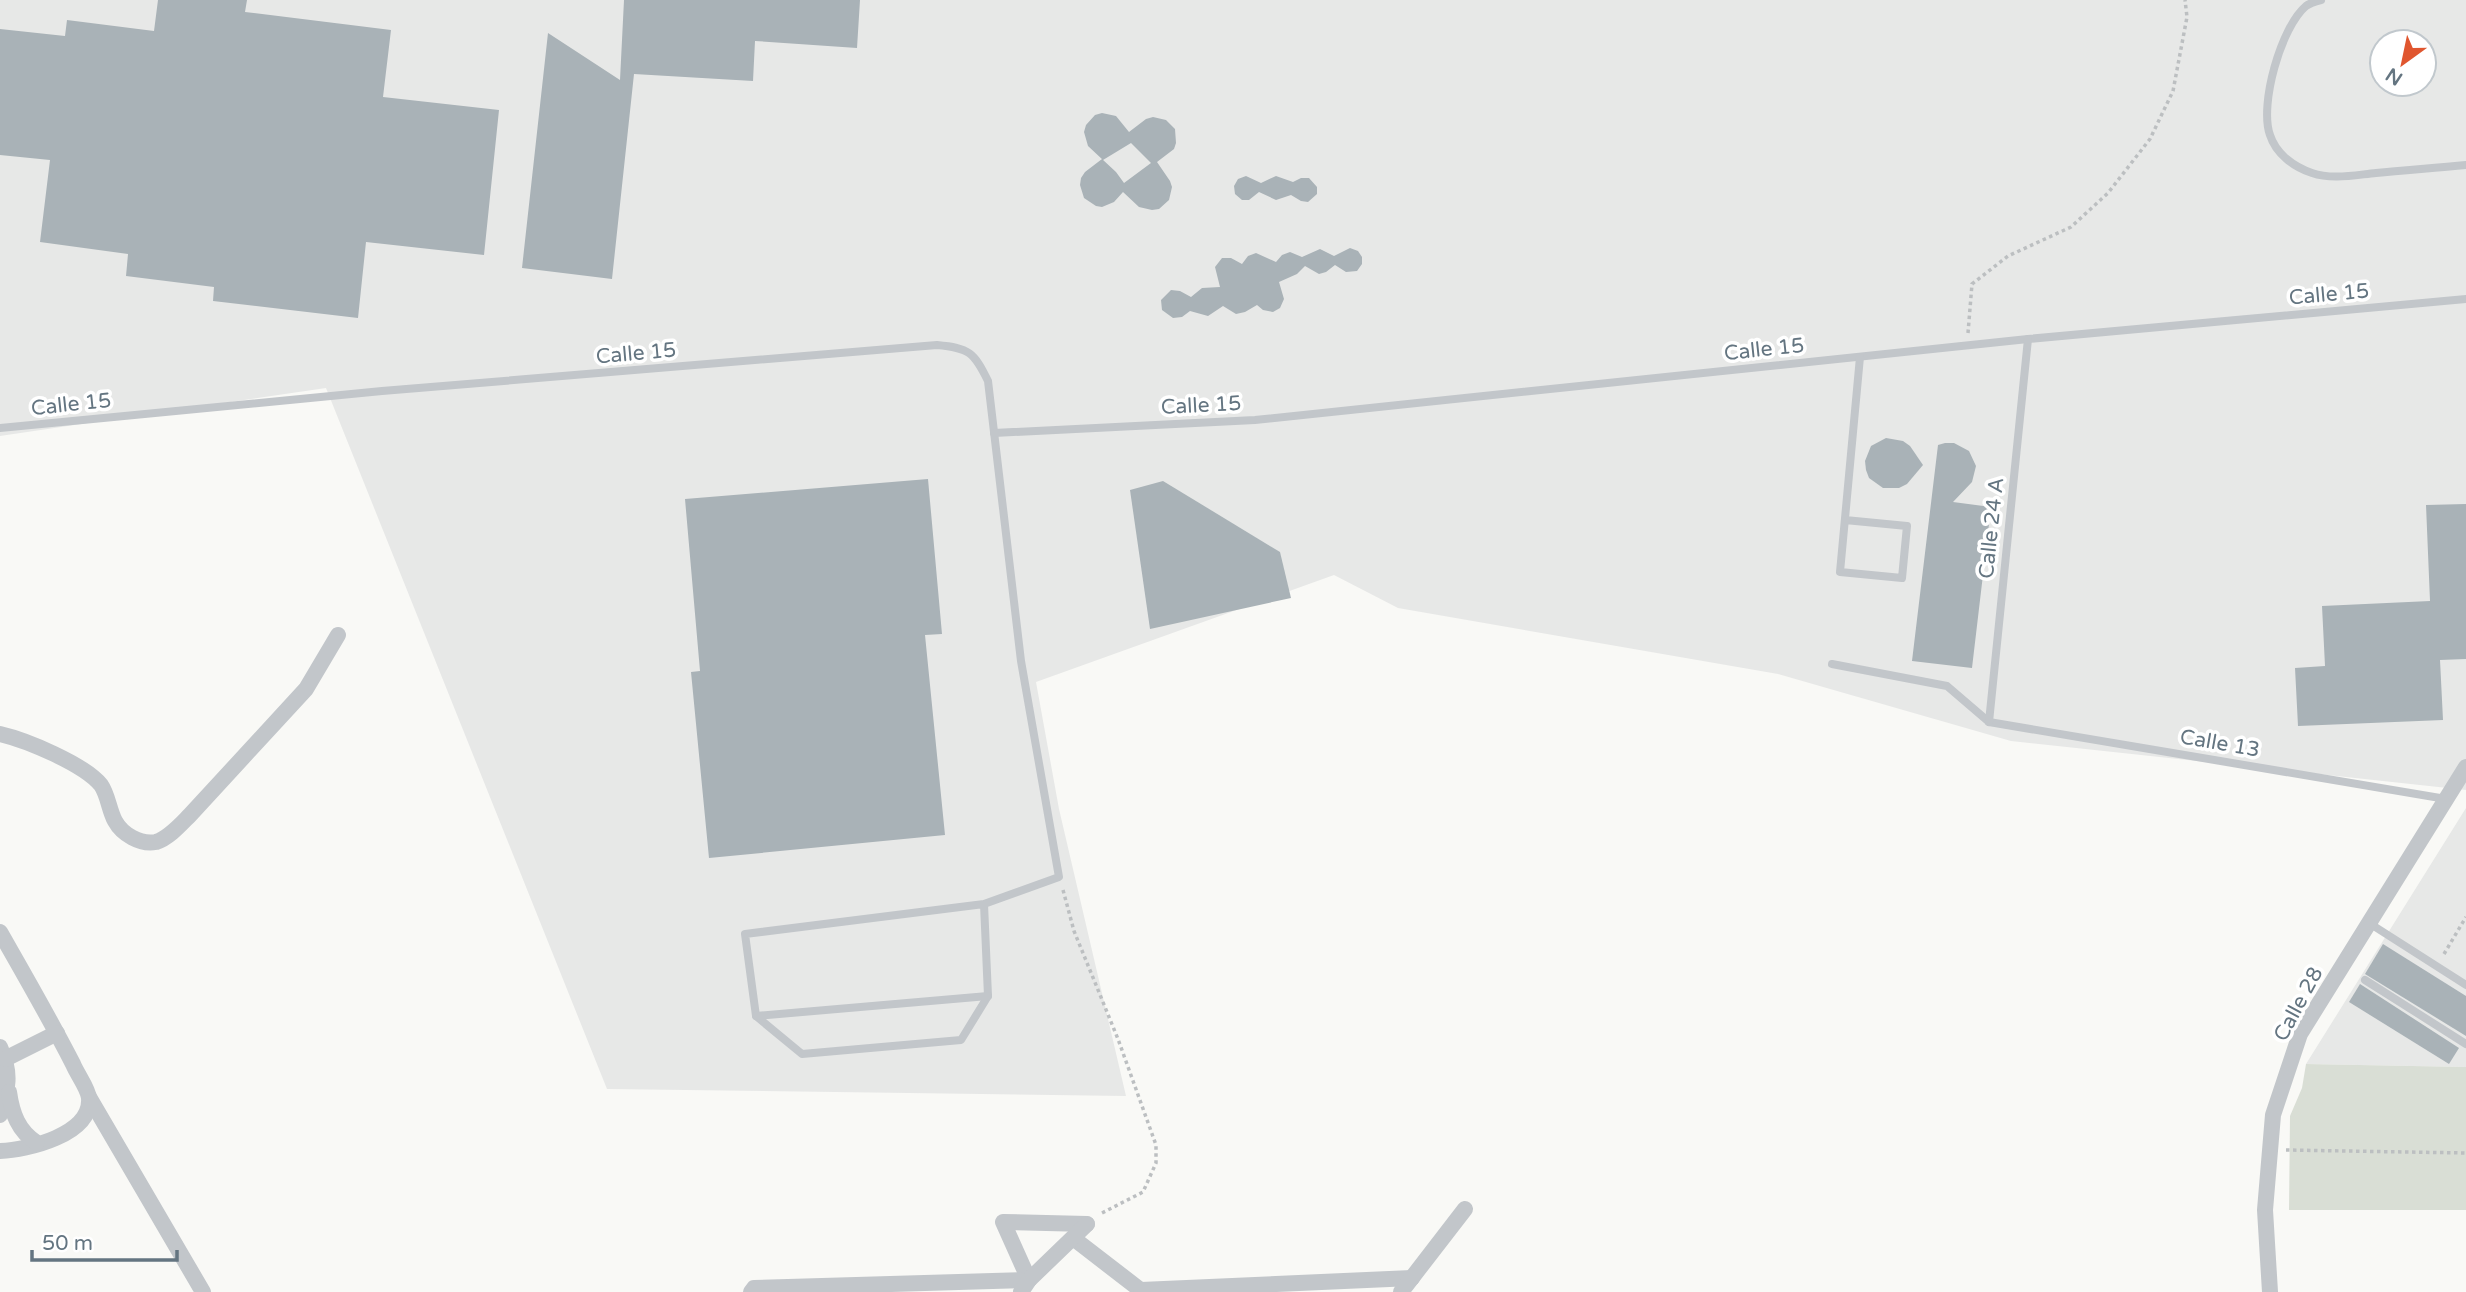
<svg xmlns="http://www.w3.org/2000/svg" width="2466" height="1292" font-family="'Varela Round',sans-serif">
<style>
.built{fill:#e7e8e7;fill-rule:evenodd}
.green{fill:#d9ded5}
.building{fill:#a9b2b7}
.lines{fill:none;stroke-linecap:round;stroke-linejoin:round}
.path{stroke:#bcbfc1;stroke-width:3.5;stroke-dasharray:3.5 3.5;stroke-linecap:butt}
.lane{stroke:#c2c6ca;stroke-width:8}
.street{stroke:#c2c6ca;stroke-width:16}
.labels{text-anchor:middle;stroke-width:7;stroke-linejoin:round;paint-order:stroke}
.street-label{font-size:21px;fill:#647581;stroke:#fff}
</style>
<rect width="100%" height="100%" fill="#f9f9f6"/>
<!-- built -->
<g class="built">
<path d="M0,0H2466V790L2011,741L1778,674L1398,608L1334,575L1036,682L1059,809L1126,1096L607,1089L326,388L0,436ZM2382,42H2424V84H2382Z"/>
<path d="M2466,808V1067L2306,1064Z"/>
</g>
<!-- green -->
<path class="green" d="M2306,1064L2466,1067V1210H2289L2290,1116L2302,1088Z"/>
<!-- building -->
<g class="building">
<path d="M158,0H247L245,12L391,30L383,97L499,110L484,255L366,242L358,318L213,301L214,287L126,276L128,254L40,242L50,160L0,155V29L65,36L67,20L154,31Z"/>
<path d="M624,0H860L857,48L755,41L753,81L634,74L612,279L522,268L548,33L620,80Z"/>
<path d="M1102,113L1116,116L1129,132L1146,119L1153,117L1166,120L1175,129L1176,143L1174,149L1157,162L1170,181L1172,187L1169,200L1159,209L1152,210L1139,207L1123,192L1114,202L1102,207L1096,206L1084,198L1080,185L1081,178L1085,172L1102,159L1116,172L1124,183L1151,163L1131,143L1103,160L1088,146L1084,132L1086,125L1095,115Z"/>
<path d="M1246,176L1261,183L1276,176L1293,182L1301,178H1309L1317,187V194L1308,202L1301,201L1291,195L1276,200L1259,192L1249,200H1242L1235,194L1234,186L1238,179Z"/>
<path d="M1350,248L1358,251L1362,257V264L1357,271L1346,272L1335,265L1326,272L1319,274L1305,266L1297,274L1279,282L1284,299L1280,308L1273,312L1263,310L1257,305L1245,312L1236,314L1223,306L1208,316L1190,311L1182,317L1173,318L1162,310L1161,300L1171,290L1180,291L1191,297L1202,288L1220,287L1215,267L1222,258H1231L1242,264L1248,256L1256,253L1276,262L1282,255L1290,252L1302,257L1320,249L1334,256Z"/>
<path d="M1886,438L1903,441L1910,446L1923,465L1907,484L1899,488H1883L1869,478L1866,470L1865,461L1871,446Z"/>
<path d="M1945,443H1954L1969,451L1976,466L1972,482L1953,502L1991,507L1972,668L1912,661L1938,445Z"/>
<path d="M928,479L942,634L925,635L945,835L709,858L691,672L700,671L685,499Z"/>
<path d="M1163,481L1280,552L1291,598L1150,629L1130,490Z"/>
<path d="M2466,504V659L2440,660L2443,720L2298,726L2295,668L2325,666L2322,606L2430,601L2426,505Z"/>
<path d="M2383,944L2466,996V1036L2365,974Z"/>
<path d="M2360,984L2459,1048L2449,1064L2349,1002Z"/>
</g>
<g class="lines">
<!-- path -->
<g class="path">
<path d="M1968,333L1972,284L2008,256L2071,227L2108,193L2150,139L2173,91L2187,17L2185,0"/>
<path d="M1063,890L1074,931L1118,1039L1156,1145V1163L1143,1192L1100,1214"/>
<path d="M2444,954L2466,917"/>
<path d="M2286,1150L2466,1153"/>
</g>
<!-- lane -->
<g class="lane">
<path d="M2321,0C2317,1 2310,3 2306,6C2281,27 2259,105 2270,135C2276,154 2294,167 2312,173C2332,180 2355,175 2376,173C2406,170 2436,168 2466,165"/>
<path d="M0,428L382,391L937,345C969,348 974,352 988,381L1021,661L1059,877L984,904L745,934L756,1016L802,1054L961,1040L988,996L984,904"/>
<path d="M994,433L1255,420L2028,339L2466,299"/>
<path d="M1845,520L1907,526L1902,578L1840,572L1860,357"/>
<path d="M1832,664L1947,686L1989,722"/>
<path d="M1989,722L2446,799"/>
<path d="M1989,722L2028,339"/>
<path d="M2369,923L2466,985"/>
<path d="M2365,980L2466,1044"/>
<path d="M756,1016L988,996"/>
</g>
<!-- street -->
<g class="street">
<path d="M0,734C26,740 84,764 101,785C108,795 109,810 115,821C122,834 140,845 156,842C169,838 181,824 190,815L306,689L338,635"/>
<path d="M0,932C25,976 50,1019 73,1064C77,1074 88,1088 89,1098C92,1135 27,1150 0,1151"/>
<path d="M0,1047C12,1073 8,1089 0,1115"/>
<path d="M5,1059L57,1033"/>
<path d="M9,1092C12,1113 18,1131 37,1143"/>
<path d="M89,1097L203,1292"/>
<path d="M1073,1238L1143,1292"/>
<path d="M1029,1280L1003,1222L1087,1224"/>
<path d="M1141,1290L1412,1278"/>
<path d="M751,1292L754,1288L1029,1280"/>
<path d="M1021,1292L1029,1280L1087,1224"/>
<path d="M1401,1292L1465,1209"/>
<path d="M2270,1292L2265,1210L2273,1115L2300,1034L2466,767"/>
</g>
</g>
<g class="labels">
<!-- street labels -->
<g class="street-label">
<text transform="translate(2329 294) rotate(-5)" y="7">Calle 15</text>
<text transform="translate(1764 349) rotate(-6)" y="7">Calle 15</text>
<text transform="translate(636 353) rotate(-5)" y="7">Calle 15</text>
<text transform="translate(71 404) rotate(-6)" y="7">Calle 15</text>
<text transform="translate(1201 405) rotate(-3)" y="7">Calle 15</text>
<text transform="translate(1991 528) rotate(-84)" y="7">Calle 24 A</text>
<text transform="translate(2220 743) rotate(10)" y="7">Calle 13</text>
<text transform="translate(2298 1004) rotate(-62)" y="7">Calle 28</text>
</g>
</g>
<!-- north arrow -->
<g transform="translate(2403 63) rotate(213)"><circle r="33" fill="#ffffff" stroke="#c1c8cd" stroke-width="2"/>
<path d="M0-5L12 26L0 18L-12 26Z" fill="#e0562f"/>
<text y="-10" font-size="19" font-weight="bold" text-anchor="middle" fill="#647581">N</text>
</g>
<!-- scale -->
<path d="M32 1250v10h145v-10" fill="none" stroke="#647581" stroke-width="3.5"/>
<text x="42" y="1250" font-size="21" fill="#647581" stroke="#ffffff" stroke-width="5" paint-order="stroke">50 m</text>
</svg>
